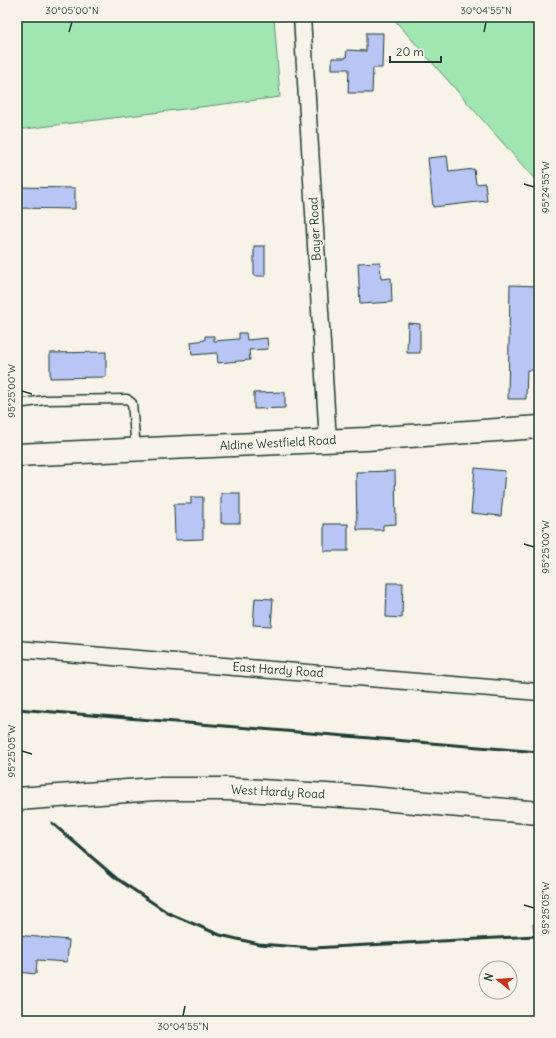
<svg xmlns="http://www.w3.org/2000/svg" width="556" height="1038" font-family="Delius,sans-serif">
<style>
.green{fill:#a1e5b0;stroke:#609172}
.building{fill:#b9c5f5;stroke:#1f3d34}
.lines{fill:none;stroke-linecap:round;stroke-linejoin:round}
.lane-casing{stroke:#1f3d34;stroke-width:11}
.street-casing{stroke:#1f3d34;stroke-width:19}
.secondary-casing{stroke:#1f3d34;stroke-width:25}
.lane{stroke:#f7f3e8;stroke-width:8}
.street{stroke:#f7f3e8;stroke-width:16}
.secondary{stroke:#f7f3e8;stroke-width:22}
.rail{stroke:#1f3d34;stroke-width:3}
.ticks{fill:none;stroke:#1f3d34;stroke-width:1.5}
.labels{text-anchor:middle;stroke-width:3.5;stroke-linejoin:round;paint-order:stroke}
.street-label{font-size:12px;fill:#1f3d34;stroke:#f7f3e8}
.neatline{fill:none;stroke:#1f3d34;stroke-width:1.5}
.ticks-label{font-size:10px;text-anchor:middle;fill:#1f3d34}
</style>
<rect width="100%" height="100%" fill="#f7f3e8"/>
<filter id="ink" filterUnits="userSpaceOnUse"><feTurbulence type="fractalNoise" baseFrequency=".025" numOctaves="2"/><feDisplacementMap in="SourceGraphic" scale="8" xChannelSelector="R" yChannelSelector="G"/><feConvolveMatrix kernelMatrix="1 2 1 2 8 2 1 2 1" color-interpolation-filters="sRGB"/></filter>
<g filter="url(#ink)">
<!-- green -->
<g class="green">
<path d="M17,17H274L280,97L17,130Z"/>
<path d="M392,17H539V184Z"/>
</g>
<!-- building -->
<g class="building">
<path d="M366,33H383L382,68H373L372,93H348L349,69H332V58H346L347,50L366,51Z"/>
<path d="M447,156L449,172L474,169L476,184L485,183L487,201L433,207L428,158Z"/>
<path d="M17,187L75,188V209L17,208Z"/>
<rect x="254" y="246" width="11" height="30"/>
<path d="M380,262L381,279L391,278L392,302L360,304L358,263Z"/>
<path d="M510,285L539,286V354H535V370H527L526,399H508Z"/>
<path d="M408,323L420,324V353H407Z"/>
<path d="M239,333H246L247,340L267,338L268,349L249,350L250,360L218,363L217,353L192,355L191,342L205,340V336H214V341L239,339Z"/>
<path d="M106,352V377L50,378V353Z"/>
<path d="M285,392V408L254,409V393Z"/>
<path d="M475,468L505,471L501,516L471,513Z"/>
<path d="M395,471L396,524L383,525V530H357L356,472Z"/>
<rect x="221" y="493" width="19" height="30"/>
<path d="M191,497H203V539L175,540L174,504H191Z"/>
<rect x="324" y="524" width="24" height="27"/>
<path d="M387,583H403L402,618L386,617Z"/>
<path d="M255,598L273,599L271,626L253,625Z"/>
<path d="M539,923V944H535L533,924Z"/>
<path d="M17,935L69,940L67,962L37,960L36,974L17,972Z"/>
<rect x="353" y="1018" width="6" height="3"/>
</g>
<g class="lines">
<defs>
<path id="lane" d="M17,404L45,400L127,399L132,403L136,449"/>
<g id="street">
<path d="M302,17L328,441"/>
<path d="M17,649L539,692"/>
</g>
<g id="secondary">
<path d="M17,455L366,439L539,427"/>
<path d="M17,799L155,789H227L359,797L539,813"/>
</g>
</defs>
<!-- lane casing -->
<use href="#lane" class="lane-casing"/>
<!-- street casing -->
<use href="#street" class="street-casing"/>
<!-- secondary casing -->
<use href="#secondary" class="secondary-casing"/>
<!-- lane -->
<use href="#lane" class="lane"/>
<!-- street -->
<use href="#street" class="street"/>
<!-- secondary -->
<use href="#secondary" class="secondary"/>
<!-- rail -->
<g class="rail">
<path d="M17,709L539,752"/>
<path d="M52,823L116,878L168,913L220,935L259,944L313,948L535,936"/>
</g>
</g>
</g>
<!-- ticks -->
<path class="ticks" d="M69,32L72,22M484,32L486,22M524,184L534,187M22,391L32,394M524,544L534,547M22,751L32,754M524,905L534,908M183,1016L185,1006"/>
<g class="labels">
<!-- street labels -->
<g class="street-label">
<text transform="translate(315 229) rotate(-93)" y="4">Bayer Road</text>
<text transform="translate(278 443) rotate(-3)" y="4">Aldine Westfield Road</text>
<text transform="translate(278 670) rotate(4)" y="4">East Hardy Road</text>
<text transform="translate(278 792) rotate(3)" y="4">West Hardy Road</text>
</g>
</g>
<!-- margin -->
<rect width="556" height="1038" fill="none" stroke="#f7f3e8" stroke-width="44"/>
<!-- north arrow -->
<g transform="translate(498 980) rotate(287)"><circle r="19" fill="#f7f3e8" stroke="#a1aaa0"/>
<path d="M0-3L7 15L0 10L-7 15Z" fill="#c8321e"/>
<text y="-6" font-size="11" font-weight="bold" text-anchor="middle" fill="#1f3d34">N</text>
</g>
<!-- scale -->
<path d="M390 56v6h51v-6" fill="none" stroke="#1f3d34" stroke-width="2"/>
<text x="396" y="56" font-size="12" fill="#1f3d34" stroke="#f7f3e8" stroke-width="3" paint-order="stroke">20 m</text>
<rect x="22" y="22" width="512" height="994" class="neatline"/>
<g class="ticks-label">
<text x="72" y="14">30°05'00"N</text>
<text x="486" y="14">30°04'55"N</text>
<text transform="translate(545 187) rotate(-90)" y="4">95°24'55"W</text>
<text transform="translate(11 391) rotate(-90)" y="4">95°25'00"W</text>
<text transform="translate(545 547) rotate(-90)" y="4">95°25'00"W</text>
<text transform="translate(11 751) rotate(-90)" y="4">95°25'05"W</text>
<text transform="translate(545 908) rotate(-90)" y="4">95°25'05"W</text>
<text x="183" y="1030">30°04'55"N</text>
</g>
</svg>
